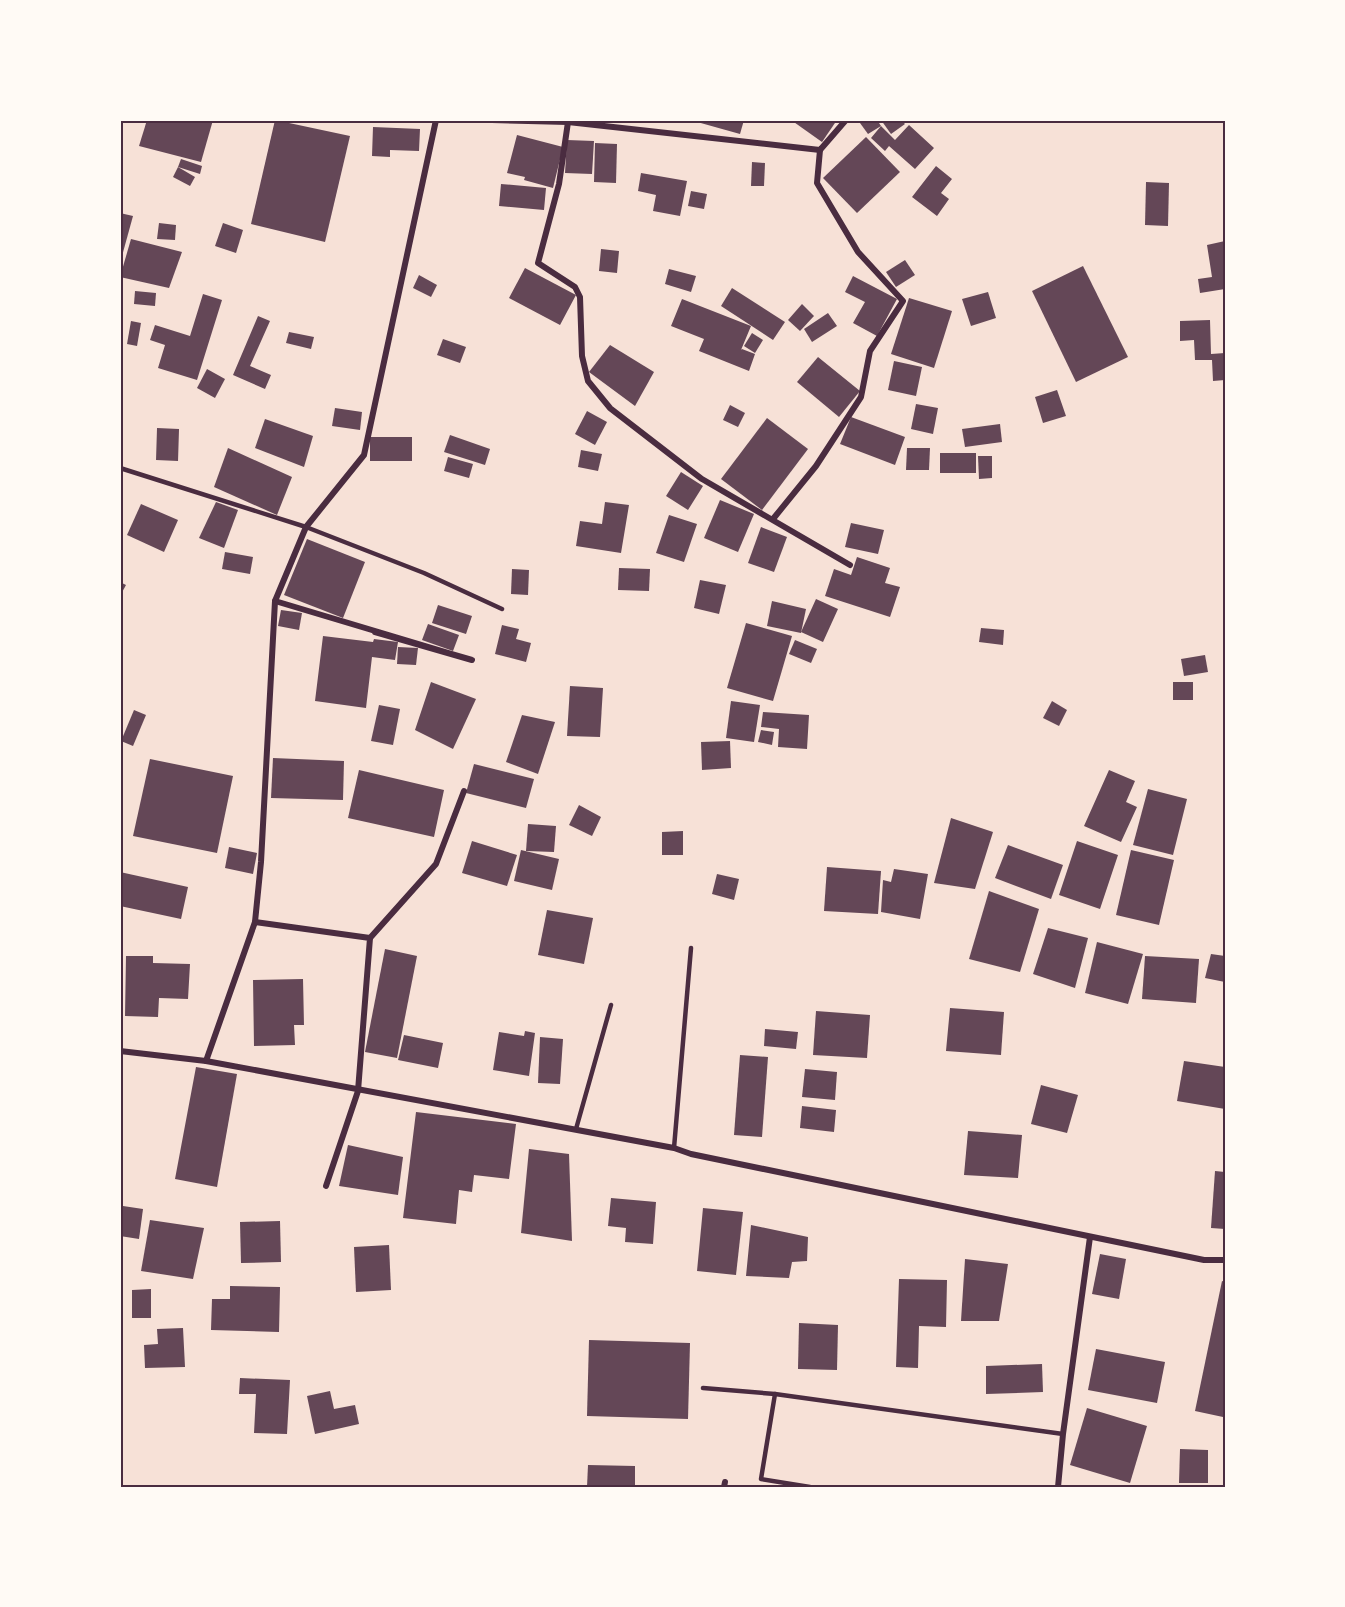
<svg xmlns="http://www.w3.org/2000/svg" width="1345" height="1607" font-family="Raleway,sans-serif">
<style>
.building{fill:#644757}
.lines{fill:none;stroke-linecap:round;stroke-linejoin:round}
.service{stroke:#4a2c40;stroke-width:4.5}
.minor{stroke:#4a2c40;stroke-width:6}
.neatline{fill:none;stroke:#4a2c40;stroke-width:2}
</style>
<rect width="100%" height="100%" fill="#f7e1d7"/>
<!-- building -->
<g class="building">
<path d="M147,120H213L201,162L139,146Z"/>
<path d="M275,120L350,136L325,242L251,224Z"/>
<path d="M690,120H744L740,134Z"/>
<path d="M791,120H837L822,142Z"/>
<path d="M865,120H877L881,126L868,134L860,123Z"/>
<path d="M881,120H901L905,124L891,134Z"/>
<path d="M909,125L934,148L915,169L889,146L885,151L871,138L881,126L895,140Z"/>
<path d="M373,127L420,129L419,151L390,150V157L372,156Z"/>
<path d="M517,135L563,147L553,188L524,180L525,177L507,173Z"/>
<path d="M866,137L900,172L857,213L823,178Z"/>
<path d="M567,140L594,141L592,174L565,173Z"/>
<path d="M595,143L617,144L616,183L594,182Z"/>
<path d="M181,159L202,166L200,174L178,167Z"/>
<path d="M752,162L765,163L764,186H751Z"/>
<path d="M936,166L952,179L941,193L949,199L937,216L912,197Z"/>
<path d="M178,167L195,177L190,186L173,177Z"/>
<path d="M641,173L687,181L680,216L653,211L656,195L638,191Z"/>
<path d="M1146,182L1169,183L1168,226L1145,225Z"/>
<path d="M501,184L546,188L544,210L499,206Z"/>
<path d="M691,191L707,194L704,209L688,206Z"/>
<path d="M120,213L133,216L122,256L120,255Z"/>
<path d="M159,223L176,225L175,240L157,239Z"/>
<path d="M223,223L243,230L236,253L215,246Z"/>
<path d="M131,239L182,252L169,288L120,277Z"/>
<path d="M1225,241V289L1200,293L1198,279L1212,277L1207,245Z"/>
<path d="M601,249L619,251L617,273L599,271Z"/>
<path d="M905,260L915,275L896,287L886,272Z"/>
<path d="M1083,266L1128,357L1076,382L1032,291Z"/>
<path d="M525,268L576,295L560,325L509,298Z"/>
<path d="M669,269L696,276L691,292L665,284Z"/>
<path d="M419,275L437,285L431,297L413,288Z"/>
<path d="M853,276L897,299L877,336L853,323L865,302L845,292Z"/>
<path d="M732,288L785,322L773,340L721,306Z"/>
<path d="M135,291L156,293L155,306L134,304Z"/>
<path d="M988,292L996,318L971,326L962,299Z"/>
<path d="M203,294L222,300L197,380L158,368L165,345L150,340L155,325L190,336Z"/>
<path d="M909,298L952,311L934,368L891,354Z"/>
<path d="M682,299L751,326L741,350L742,349L755,354L749,371L699,351L704,339L671,326Z"/>
<path d="M802,304L814,316L800,331L788,320Z"/>
<path d="M828,313L837,326L812,342L804,329Z"/>
<path d="M258,316L270,321L250,366L271,375L265,389L233,375Z"/>
<path d="M1210,320L1211,354L1225,353V380L1213,381L1212,360H1195L1194,340L1180,341V321Z"/>
<path d="M131,321L141,323L137,346L127,344Z"/>
<path d="M289,332L314,337L311,349L286,343Z"/>
<path d="M752,333L763,340L755,353L744,346Z"/>
<path d="M443,339L466,347L460,363L437,355Z"/>
<path d="M610,345L654,372L635,406L589,372Z"/>
<path d="M818,357L860,391L839,417L797,382Z"/>
<path d="M894,361L922,367L916,396L888,390Z"/>
<path d="M207,369L225,379L215,398L197,388Z"/>
<path d="M1057,390L1066,416L1043,423L1035,397Z"/>
<path d="M916,404L938,408L933,434L911,429Z"/>
<path d="M730,405L745,413L738,427L723,420Z"/>
<path d="M335,408L362,412L360,430L332,426Z"/>
<path d="M587,411L607,422L595,445L575,434Z"/>
<path d="M851,417L905,437L895,465L840,444Z"/>
<path d="M767,418L808,449L762,510L721,479Z"/>
<path d="M265,419L313,436L304,467L255,448Z"/>
<path d="M1000,424L1002,442L965,447L962,429Z"/>
<path d="M157,428L179,429L178,461L156,460Z"/>
<path d="M450,435L490,449L485,465L444,452Z"/>
<rect x="370" y="437" width="42" height="24"/>
<path d="M228,448L292,477L277,515L214,487Z"/>
<path d="M907,448H930L929,470H906Z"/>
<path d="M581,450L602,454L598,471L578,467Z"/>
<rect x="940" y="453" width="36" height="20"/>
<path d="M978,456H992V478L979,479Z"/>
<path d="M448,457L473,464L469,478L444,471Z"/>
<path d="M681,472L703,486L688,510L666,496Z"/>
<path d="M720,500L754,514L738,552L704,538Z"/>
<path d="M216,502L238,510L224,548L199,538Z"/>
<path d="M605,502L629,505L621,553L576,546L580,521L602,524Z"/>
<path d="M141,504L178,520L164,552L127,535Z"/>
<path d="M669,515L697,524L684,562L656,553Z"/>
<path d="M851,523L884,530L878,554L845,547Z"/>
<path d="M761,527L787,537L774,572L748,563Z"/>
<path d="M307,539L365,562L343,618L284,595Z"/>
<path d="M225,552L253,557L250,574L222,569Z"/>
<path d="M857,557L890,568L885,583L900,587L890,617L825,596L834,569L851,575Z"/>
<path d="M619,568L650,569L649,591L618,590Z"/>
<path d="M512,569L529,570L528,595L511,594Z"/>
<path d="M700,580L726,585L719,614L694,608Z"/>
<path d="M120,582L126,585L120,596Z"/>
<path d="M816,599L838,609L823,642L801,632Z"/>
<path d="M772,601L806,609L801,633L767,626Z"/>
<path d="M438,605L472,616L466,634L432,623Z"/>
<path d="M281,610L302,613L299,630L278,626Z"/>
<path d="M746,623L792,636L773,701L727,688Z"/>
<path d="M428,624L459,635L453,651L422,640Z"/>
<path d="M502,625L519,629L516,639L531,643L526,662L495,654Z"/>
<path d="M981,628L1004,630L1003,645L979,642Z"/>
<path d="M323,636L373,642L374,639L398,642L395,660L372,657L366,708L315,701Z"/>
<path d="M795,640L817,649L811,663L789,654Z"/>
<path d="M398,647L418,648L416,665L397,664Z"/>
<path d="M1205,655L1208,672L1184,676L1181,659Z"/>
<path d="M431,682L476,699L453,749L415,730Z"/>
<rect x="1173" y="682" width="20" height="18"/>
<path d="M570,686L603,688L600,737L567,736Z"/>
<path d="M731,701L760,705L754,742L726,738Z"/>
<path d="M1052,701L1067,710L1059,726L1043,718Z"/>
<path d="M379,705L400,709L393,745L371,741Z"/>
<path d="M134,710L146,715L133,746L121,741Z"/>
<path d="M763,712L809,715L807,749L778,747L779,729L761,727Z"/>
<path d="M522,715L555,722L538,774L506,762Z"/>
<path d="M761,730L774,732L772,745L758,742Z"/>
<path d="M730,741L731,768L702,770L701,742Z"/>
<path d="M273,758L344,761L343,800L271,798Z"/>
<path d="M150,759L233,776L217,853L133,836Z"/>
<path d="M474,764L534,779L526,808L466,793Z"/>
<path d="M359,770L444,790L434,837L348,818Z"/>
<path d="M1109,770L1135,781L1126,802L1137,807L1121,842L1084,826Z"/>
<path d="M1148,789L1187,799L1173,855L1133,845Z"/>
<path d="M579,805L601,817L592,836L569,825Z"/>
<path d="M951,818L993,832L975,889L934,883Z"/>
<path d="M528,824L556,826L554,852L526,851Z"/>
<path d="M683,831V855H662V832Z"/>
<path d="M472,841L517,855L507,886L462,873Z"/>
<path d="M1077,841L1118,855L1100,909L1059,895Z"/>
<path d="M1008,845L1063,865L1051,899L995,878Z"/>
<path d="M229,847L257,853L253,874L225,868Z"/>
<path d="M521,850L559,859L552,890L514,881Z"/>
<path d="M1131,850L1174,860L1159,925L1116,915Z"/>
<path d="M827,867L881,871L878,914L824,911Z"/>
<path d="M894,869L928,874L920,919L881,912L883,880L891,882Z"/>
<path d="M120,872L188,887L181,919L120,906Z"/>
<path d="M717,874L739,879L734,900L712,894Z"/>
<path d="M989,891L1039,909L1020,972L969,959Z"/>
<path d="M547,910L593,918L584,964L538,955Z"/>
<path d="M1048,928L1088,938L1075,988L1033,974Z"/>
<path d="M1097,942L1143,954L1128,1004L1085,993Z"/>
<path d="M385,949L417,956L397,1058L365,1052Z"/>
<path d="M1211,954L1225,956V982L1205,978Z"/>
<path d="M126,956H153V963L190,964L188,999L159,998L158,1017L125,1016Z"/>
<path d="M1145,956L1199,959L1196,1003L1142,999Z"/>
<path d="M303,979L304,1025H294L295,1045L254,1046L253,980Z"/>
<path d="M950,1008L1004,1012L1001,1055L946,1051Z"/>
<path d="M816,1011L870,1015L867,1058L813,1055Z"/>
<path d="M765,1029L798,1032L796,1049L764,1046Z"/>
<path d="M525,1031L535,1033L529,1076L493,1070L499,1032L524,1036Z"/>
<path d="M404,1035L443,1043L438,1068L398,1060Z"/>
<path d="M540,1037L563,1039L560,1084L538,1083Z"/>
<path d="M740,1055L768,1057L762,1137L734,1135Z"/>
<path d="M1184,1061L1225,1067V1109L1177,1101Z"/>
<path d="M196,1067L237,1074L217,1187L175,1179Z"/>
<path d="M805,1069L837,1072L835,1100L802,1097Z"/>
<path d="M1041,1085L1078,1095L1067,1133L1031,1124Z"/>
<path d="M802,1106L836,1110L834,1132L800,1128Z"/>
<path d="M416,1112L516,1124L509,1179L474,1175L472,1192L459,1190L456,1224L403,1218Z"/>
<path d="M968,1131L1022,1135L1018,1178L964,1175Z"/>
<path d="M348,1145L403,1157L398,1195L339,1186Z"/>
<path d="M529,1149L569,1154L572,1241L521,1233Z"/>
<path d="M1215,1171L1225,1172V1229L1211,1228Z"/>
<path d="M611,1198L656,1202L653,1244L625,1242L626,1228L608,1226Z"/>
<path d="M123,1206L143,1209L139,1239L120,1236Z"/>
<path d="M703,1208L743,1212L736,1275L697,1271Z"/>
<path d="M150,1220L204,1228L193,1279L141,1271Z"/>
<path d="M280,1221L281,1262L241,1263L240,1222Z"/>
<path d="M751,1225L808,1237L807,1261L792,1262L789,1278L746,1276Z"/>
<path d="M389,1245L391,1290L356,1292L354,1247Z"/>
<path d="M1100,1254L1126,1259L1119,1299L1092,1294Z"/>
<path d="M965,1259L1008,1264L999,1321H961Z"/>
<path d="M899,1279L947,1280L946,1327L919,1326L918,1368L896,1367Z"/>
<path d="M1222,1281L1225,1282V1408L1223,1417L1195,1411Z"/>
<path d="M230,1286L280,1287L279,1332L211,1330L212,1299H230Z"/>
<path d="M151,1289V1318H132V1290Z"/>
<path d="M799,1323L838,1325L837,1370L798,1369Z"/>
<path d="M183,1328L185,1367L145,1368L144,1345L158,1344L157,1329Z"/>
<path d="M589,1340L690,1343L688,1419L587,1416Z"/>
<path d="M1096,1349L1165,1362L1157,1403L1088,1390Z"/>
<path d="M1042,1364L1043,1392L986,1394V1366Z"/>
<path d="M240,1378L290,1380L287,1434L254,1433L256,1394H239Z"/>
<path d="M330,1391L334,1409L355,1405L359,1424L315,1434L307,1396Z"/>
<path d="M1087,1408L1147,1426L1130,1483L1070,1465Z"/>
<path d="M1180,1449L1208,1450V1483H1179Z"/>
<path d="M588,1465L635,1466V1487H587Z"/>
</g>
<g class="lines">
<!-- service -->
<g class="service">
<path d="M120,468L306,527L424,573L502,609"/>
<path d="M576,1129L611,1005"/>
<path d="M674,1148L691,948"/>
<path d="M703,1388L775,1394L1063,1434"/>
<path d="M775,1394L761,1479L810,1487"/>
</g>
<!-- minor -->
<g class="minor">
<path d="M413,120H419"/>
<path d="M492,120L568,122L820,150L846,120"/>
<path d="M568,122L559,184L538,263L575,287L580,297L582,356L588,381L610,408L702,479L850,565"/>
<path d="M773,519L816,466L861,397L870,351L903,301L858,252L817,183L820,150"/>
<path d="M275,601L472,660L375,632"/>
<path d="M255,922L370,938L358,1091L326,1186"/>
<path d="M370,938L436,864L464,791"/>
<path d="M120,1051L206,1061L674,1148L691,1154L1204,1260H1225"/>
<path d="M206,1061L255,922L261,862L275,601L306,527L364,455L436,120"/>
<path d="M724,1487L725,1482"/>
<path d="M1058,1487L1063,1434L1090,1237"/>
</g>
</g>
<!-- border -->
<rect width="1345" height="1607" fill="none" stroke="#fffaf5" stroke-width="243"/>
<rect x="122" y="122" width="1102" height="1364" class="neatline"/>
</svg>
